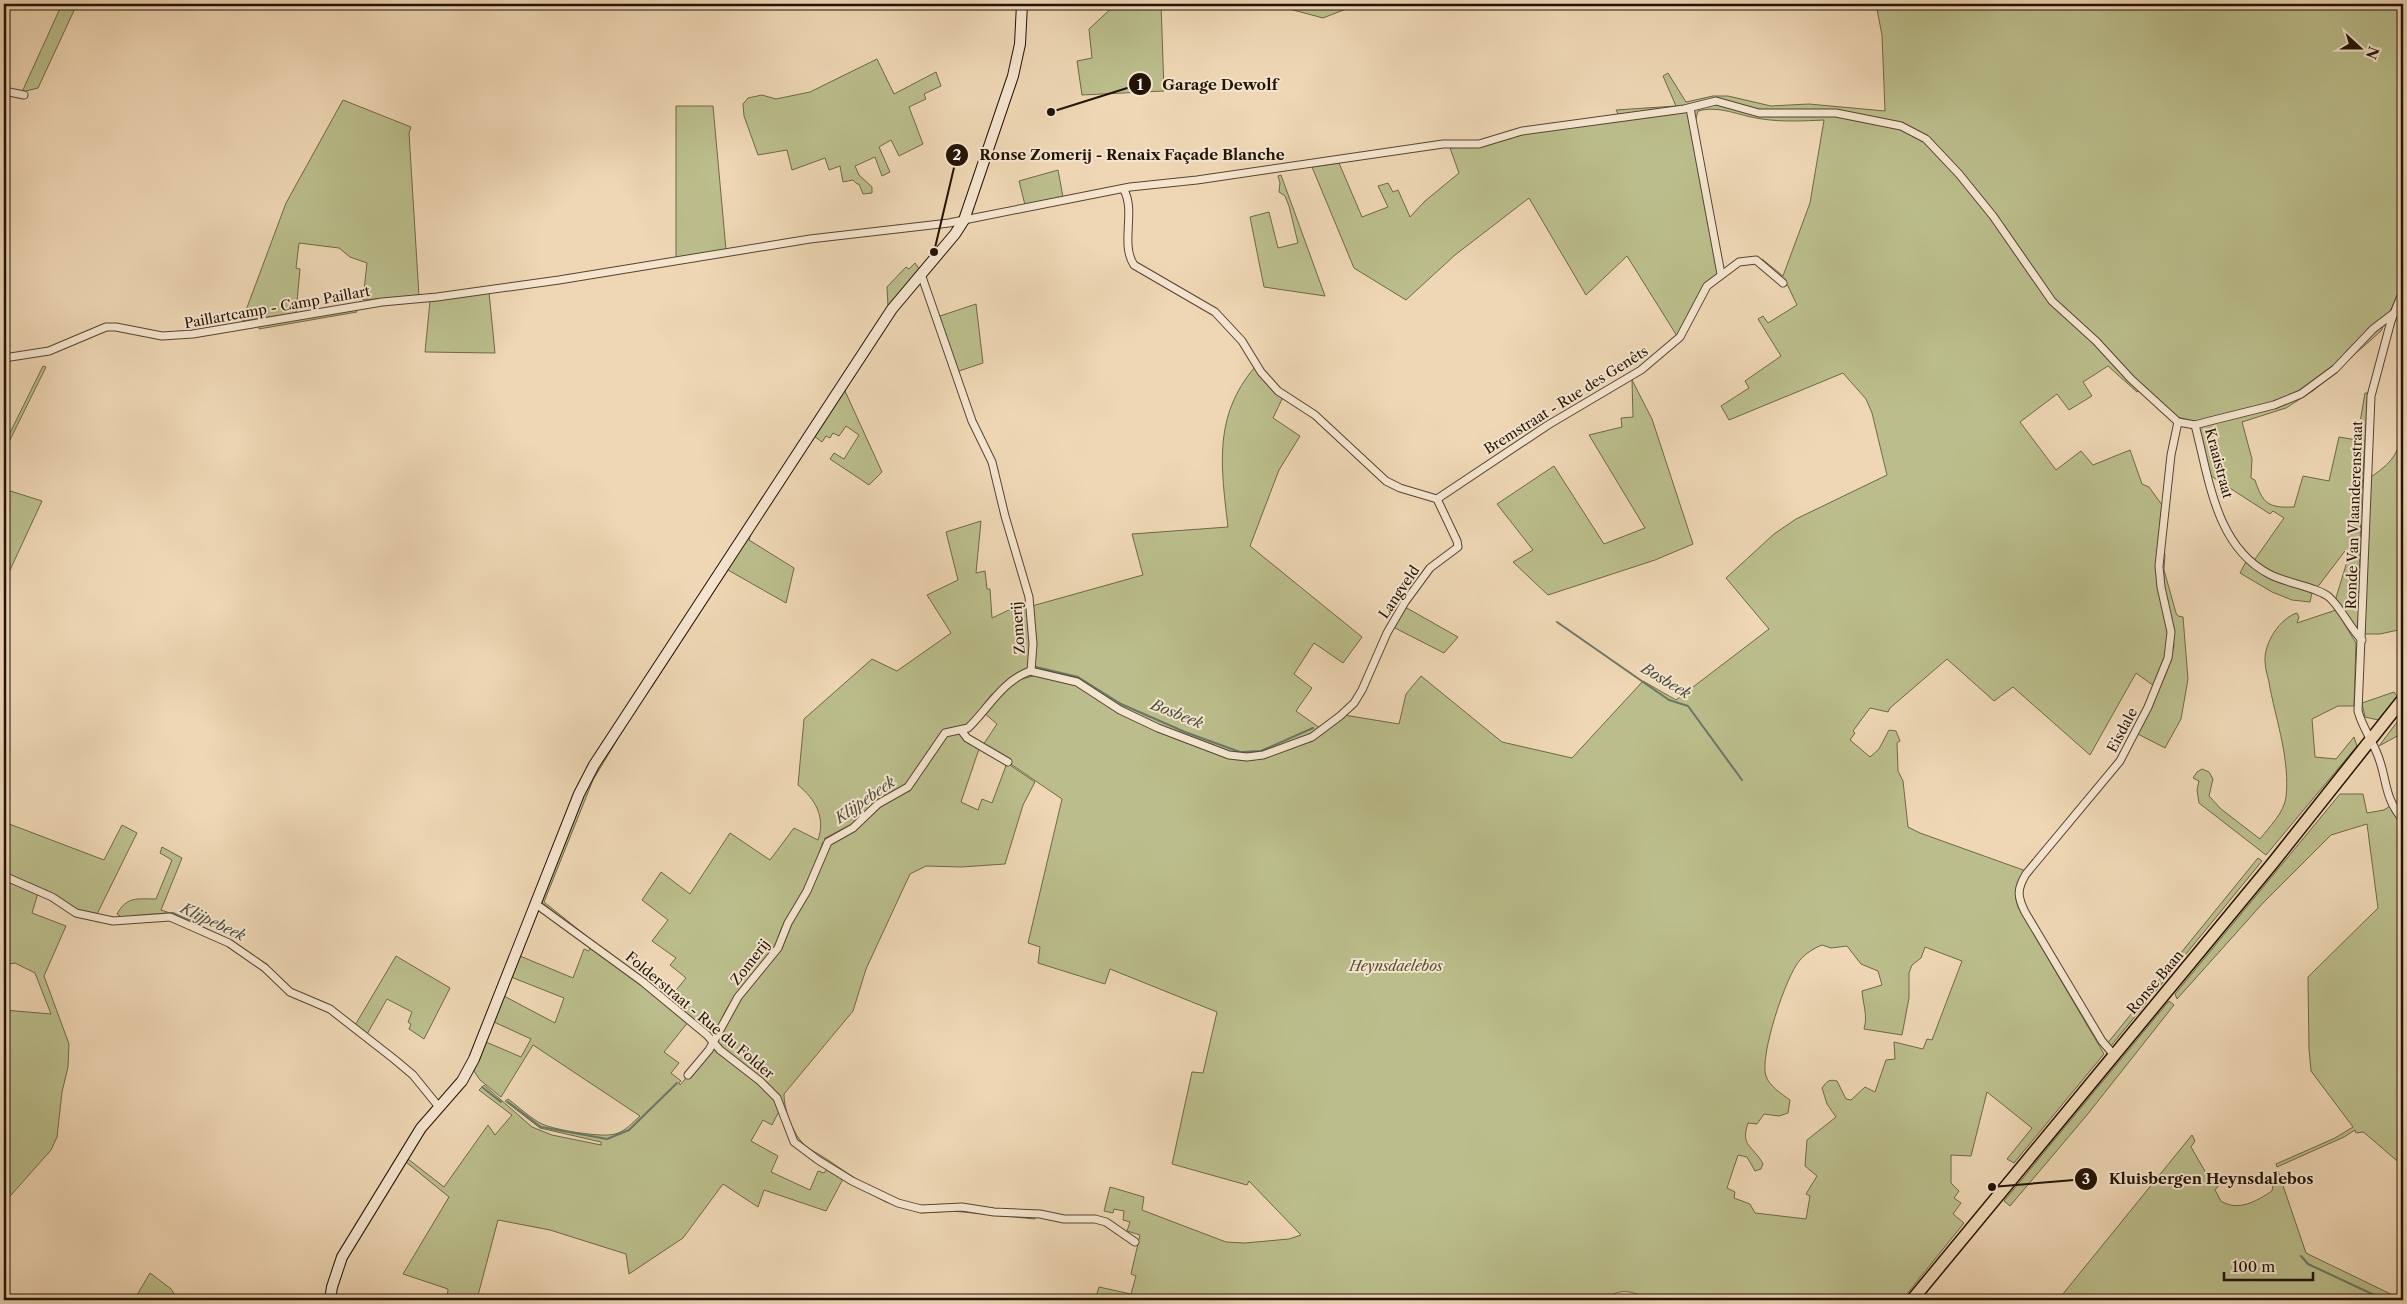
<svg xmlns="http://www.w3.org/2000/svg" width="2407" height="1304" font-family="'Libre Caslon Text',serif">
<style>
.green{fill:#bbbe8c;stroke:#6e6848;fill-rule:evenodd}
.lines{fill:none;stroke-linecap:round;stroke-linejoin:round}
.stream{stroke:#6a7767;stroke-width:2}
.street-casing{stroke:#554430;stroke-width:9}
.secondary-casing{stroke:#221304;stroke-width:12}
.primary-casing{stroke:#221304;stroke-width:14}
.street{stroke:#f5e5cf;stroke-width:7}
.secondary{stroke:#f5e5cf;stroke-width:10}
.primary{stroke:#efd7b5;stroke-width:11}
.labels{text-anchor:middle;stroke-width:4;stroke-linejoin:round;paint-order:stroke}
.street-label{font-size:14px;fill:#221304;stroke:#f5e5cf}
.park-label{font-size:14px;font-style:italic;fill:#584f34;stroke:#f5e5cf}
.water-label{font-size:15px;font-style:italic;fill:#4c4d3e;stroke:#f5e5cf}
.leader{fill:none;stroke:#221304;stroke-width:2}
.callout-dot{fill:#221304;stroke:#f5e5cf;stroke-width:2}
.mark-label{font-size:15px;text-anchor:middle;font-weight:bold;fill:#fff}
.callout-label{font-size:15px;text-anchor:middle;font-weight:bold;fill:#221304;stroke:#f5e5cf;stroke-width:4;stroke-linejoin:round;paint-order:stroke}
</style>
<rect width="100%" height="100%" fill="#efd7b5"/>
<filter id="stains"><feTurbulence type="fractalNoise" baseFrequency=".004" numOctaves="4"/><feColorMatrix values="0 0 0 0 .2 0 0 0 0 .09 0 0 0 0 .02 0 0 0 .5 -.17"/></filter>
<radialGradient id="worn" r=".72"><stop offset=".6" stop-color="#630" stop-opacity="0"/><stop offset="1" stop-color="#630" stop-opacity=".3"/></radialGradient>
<!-- green -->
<g class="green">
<path d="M62,4H77L38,88L22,92Z"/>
<path d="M1116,4H1161L1164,91L1082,95L1077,61L1092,58L1089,29Z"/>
<path d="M1271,4H1359L1323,18Z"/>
<path d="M1876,4H2403V283L2381,331L2314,390L2286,408L2242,422L2252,459L2251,478L2255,480C2263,504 2268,508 2294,507L2303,476L2329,481L2339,437L2357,440L2365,393H2368L2361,507L2358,632L2335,601L2349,555L2345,551L2316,589L2313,588L2310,602L2292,600L2272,592L2240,573L2248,558L2253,562L2284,518L2273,511L2270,514L2208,474L2197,422L2177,417L2145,387L2137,392L2108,366L2083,382L2092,396L2069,410L2057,394L2020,422L2056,470L2081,451L2093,465L2130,450L2142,484L2149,487L2162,505L2157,582L2168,629L2169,649L2154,686L2136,673L2090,755L2013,687L1994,701L1947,659L1890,708L1888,712L1870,708L1853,731L1855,733L1850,740L1870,757L1879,749L1889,730L1896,731L1900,741L1897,743L1898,771L1903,781L1908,827L1920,833L2026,871C2017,884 2012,893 2019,909L2104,1054L2014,1163L2007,1159L2032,1128L1987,1092L1971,1156L1951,1155V1183L1959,1191L1954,1198L1961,1203L1953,1214L1964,1223L1902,1300H1651C1633,1292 1622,1286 1604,1300H1095L1099,1287L1131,1294L1136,1276L1131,1274L1140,1235L1127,1231L1130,1222L1123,1220L1124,1211L1114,1209L1113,1213L1104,1211L1110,1187L1144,1197L1142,1210L1226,1242L1245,1243L1289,1239L1301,1235L1249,1181L1247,1185L1172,1164L1192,1072L1203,1073L1217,1012L1110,969L1105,984L1038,963L1040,947L1028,943L1062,799L983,745L997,724L983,712L1014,681L1037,675L1075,684L1112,707L1243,759L1296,745L1344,715L1399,724L1406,694L1421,676L1502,742L1572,758L1643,681L1676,700L1769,629L1726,578L1774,534L1796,519L1887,475L1872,413L1866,399L1843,373L1729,420L1721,406L1749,388L1745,381L1781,356L1758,319L1763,316L1768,323L1797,305L1787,284L1760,261L1762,259L1783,276L1810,203L1824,120C1803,121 1782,122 1762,119C1739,116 1720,105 1698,111L1695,122L1719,272L1705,284L1677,336L1627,256L1586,295L1529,198L1455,255L1406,300L1354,268L1312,167L1339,163L1362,217L1388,207L1378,186L1388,183L1393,192L1398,190L1410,217L1425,201L1459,173L1450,148L1488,145L1537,130L1621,119L1616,110L1676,106L1663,76L1668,73L1686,102L1713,96H1728L1771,106L1809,104L1885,111L1882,35ZM1822,945L1831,948L1847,946L1861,964L1878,971L1882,985L1862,991C1863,1005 1868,1015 1864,1029L1902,1035L1909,998V973L1912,965L1921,958L1925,947L1962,961L1932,1040L1927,1039L1923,1049L1894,1042L1895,1059L1886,1060L1875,1092L1865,1087L1851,1100L1846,1099L1837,1081C1829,1079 1827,1081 1822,1088L1827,1104L1836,1117L1807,1140L1805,1166L1817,1176L1806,1194L1810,1196L1806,1219L1755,1213L1750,1204L1734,1198L1735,1192L1727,1188L1738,1155L1747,1157L1755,1171L1761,1169L1763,1164C1753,1145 1740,1147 1748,1123L1757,1124L1764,1114L1779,1116L1788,1113L1790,1100C1782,1094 1769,1086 1766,1076C1759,1057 1786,975 1800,960C1805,954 1814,948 1822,945Z"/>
<path d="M877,59L894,94L936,72L941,86L924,94L926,99L909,107L923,144L899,156L891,140L879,147L890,172L882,176L875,157L855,166L859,175L872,187V193L863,194L859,184H857L853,180L843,182L840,166L829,170L825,158L792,170L787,150L758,155L744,116L743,104L748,98L762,95L776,99L810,92Z"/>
<path d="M343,100L411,127L409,133L419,296L363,300L367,263L350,257L339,248L299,243L296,268L300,269L296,313L242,321L286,203Z"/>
<path d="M676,106H713L726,250L676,258Z"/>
<path d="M1058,170L1063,197L1025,205L1019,181Z"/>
<path d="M1281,175L1325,296L1264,287L1250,217L1269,212L1278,248L1298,243L1289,206L1285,196L1279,192L1280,183L1278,176Z"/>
<path d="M915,263L920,270L888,306L887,287L906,267L909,269Z"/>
<path d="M489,292L495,353L425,352L430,301Z"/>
<path d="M976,304L983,363L956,372L937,317Z"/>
<path d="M355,309L357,312L259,329V326Z"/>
<path d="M43,366L46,367L4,452V445Z"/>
<path d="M1255,367L1283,397L1273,418L1300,436L1279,470L1250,546L1362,637L1343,663L1314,643L1294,674L1312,688L1296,711L1320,728L1305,737L1259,754L1229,755L1214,745L1161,726L1125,709L1078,681L1034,668L1036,647L1032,606L1143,575L1132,534L1228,527C1221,467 1213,416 1255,367Z"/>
<path d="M1632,380L1652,419L1693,544L1655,560L1548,595L1513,562L1533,550L1497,504L1554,466L1604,544L1645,528L1589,435L1622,427L1621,418L1633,417Z"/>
<path d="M847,385L845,391L882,472L869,485L830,459L834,453L844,459L859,435L846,426L839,436L833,433L830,438L826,436L822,442L814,436Z"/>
<path d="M2403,431V629L2380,634H2364L2371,477C2392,462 2397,456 2403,431Z"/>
<path d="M4,489L42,501L4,583Z"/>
<path d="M981,521L976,573L985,571L987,589H990L992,618L1028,601L1031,638L1029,666L970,724L952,728L914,779L859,821L832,837L778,945L713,1036L668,1000L686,978L670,965L676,958L652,941L668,920L642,900L661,872L690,894L730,833L770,860L794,828L818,840C826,817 815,799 798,785L804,719L872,659L897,671L951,633L927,595L958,580L946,532Z"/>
<path d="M752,530L749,540L794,568L786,603L728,570L651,688L649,687Z"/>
<path d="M2162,554H2165L2164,570L2176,613L2178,616L2183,617L2188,679L2181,719L2165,748L2138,734L2165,676L2174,646L2173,632L2161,580Z"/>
<path d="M1405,607L1458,637L1444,653L1393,627Z"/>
<path d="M2336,610L2356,643L2354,706H2338L2312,719L2315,757L2336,759L2354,737L2357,746L2266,855L2199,803L2197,790L2199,781L2193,778L2197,772L2202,769L2209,772L2213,779L2209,796L2221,809L2260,839C2269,827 2284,813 2286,797C2290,761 2277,723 2270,688C2269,679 2265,670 2265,661C2264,643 2280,618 2297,613L2299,617L2297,623Z"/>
<path d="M2394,692L2397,696L2378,720L2365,717L2362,703Z"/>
<path d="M2403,714V733L2379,746Z"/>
<path d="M632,715L593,780L544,902L599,946L541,902L585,792L605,755Z"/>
<path d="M954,731C963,733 971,742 980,746L961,802L978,810L982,799L992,803L1007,763L1035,782L1023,805L1005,864L961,867L926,866L910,874L866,969L853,1011L784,1094C784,1109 791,1128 800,1140C806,1148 817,1153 825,1158C858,1180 893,1207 935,1206C907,1216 814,1164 796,1141C785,1127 788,1105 775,1093C760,1078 726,1058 717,1044L727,1019L738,999L777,951L789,924L812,884L826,848L833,840L859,825L879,804L910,786L942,738Z"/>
<path d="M2340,794H2363L2367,813L2384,810L2390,806L2403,825V1166L2367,1135L2363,1132L2356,1133L2355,1130L2344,1137L2277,1167L2276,1164L2335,1138L2353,1127L2311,1071L2309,1049L2308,977L2378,908L2367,824L2331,835L2263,903L2177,999L2175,994Z"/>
<path d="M4,822L104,860L122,825L137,833L96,916L86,914L4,874Z"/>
<path d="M162,847L182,858L161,910L196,922L195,925L173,915L119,919L120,916L117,914C127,896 137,899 156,899L172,860L160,853Z"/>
<path d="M2258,858L2262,861L2110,1047L2106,1045Z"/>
<path d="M4,880L38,893L32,913L66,926L44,976L69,1044L68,1067L62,1092L57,1137L51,1150L4,1203V1010L51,1014L35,973L15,963L4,965V898L6,892L4,891Z"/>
<path d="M592,945L689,1021L664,1052L679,1063L671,1073L681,1081L679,1083L680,1085L713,1047L772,1094L781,1113H778L772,1125L763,1120L751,1141L778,1156L771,1172L810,1190L818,1171L824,1173L827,1169L899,1205L1035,1216V1219L952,1211L921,1213L886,1202L843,1179L826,1211L764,1190L758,1207L723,1184L683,1238L629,1274L626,1254L550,1230L498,1220L477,1299L466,1295L465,1300H447L448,1289L403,1274L449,1197L406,1162L408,1159L444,1187L488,1125L495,1135L512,1115L479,1090L484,1085L532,1127L552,1135L601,1145V1142L540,1128L505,1101L508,1099C519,1107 530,1118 542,1124C555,1130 602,1138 615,1134C626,1131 632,1123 640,1116L533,1045L501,1097L480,1080L474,1071L486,1042L521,1057L531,1039L494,1022L504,996L555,1023L564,998L511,977L520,956L573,978L584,949L589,951Z"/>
<path d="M396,956L450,988L424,1039L409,1029L411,1024L408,1022L412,1012L387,999L366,1036L354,1027Z"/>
<path d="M2169,1001L2174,1005L2087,1115L2010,1206L2004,1201Z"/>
<path d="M2192,1135L2195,1141L2191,1147L2206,1173L2210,1185L2218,1180L2220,1184L2215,1190L2221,1201C2238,1212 2257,1201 2272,1191L2275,1172L2278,1171L2306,1253L2403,1300H2058Z"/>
<path d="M150,1273L171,1289L178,1300H134Z"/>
</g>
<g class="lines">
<!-- stream -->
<g class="stream">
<path d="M1557,622L1669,700L1688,706L1742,780"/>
<path d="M1036,667L1078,677L1121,704L1185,732L1240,752L1261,751L1313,728"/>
<path d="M983,706L993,694"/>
<path d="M945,730L955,728"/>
<path d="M825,839L853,824"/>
<path d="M819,855L823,843"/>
<path d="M45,890L67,903"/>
<path d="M136,916L173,913L225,938"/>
<path d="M780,933L788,917"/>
<path d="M236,944L267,965"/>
<path d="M312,998L324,1003"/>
<path d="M724,1015L729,1006"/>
<path d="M482,1087L501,1102"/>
<path d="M508,1102L541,1127L607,1139L629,1130L677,1083"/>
<path d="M2301,1256L2308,1264L2385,1300"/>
</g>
<defs>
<g id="street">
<path d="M4,91L24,95"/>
<path d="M1690,108L1721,274"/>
<path d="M921,274L972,421L992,462L1005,516L1029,597L1033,644L1031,671"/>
<path d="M2403,291L2391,321L2371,396L2358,711C2362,726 2370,737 2376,751C2388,777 2382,795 2403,820"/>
<path d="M4,358L49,351L106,327H116L162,336L193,334L382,302L437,297L559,280L810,239L949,223L1130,187L1197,180L1443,144H1479L1522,131L1684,109L1716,101L1759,113H1836L1901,126L1926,139L1959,174L1993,216L2052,301L2096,341L2131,379L2178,422L2195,425L2210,421L2274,405L2301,394L2335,369L2373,329L2394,313"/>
<path d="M2195,425C2209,477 2215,546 2269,574C2285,583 2317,587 2329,597C2342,609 2349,627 2362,640"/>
<path d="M1437,499L1548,425L1641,370L1680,337L1707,286L1739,262L1756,260L1783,283"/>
<path d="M961,730L967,738L1008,762"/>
<path d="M4,876L52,897L76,913L113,921L170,917L229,943L265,968L290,992L330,1009L394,1059L413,1075L439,1107"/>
<path d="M536,904L643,982L707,1035L720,1050L760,1081L777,1098L794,1142L818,1160L852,1181L898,1203L921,1209L962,1207L994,1212L1040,1214L1064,1219H1095L1106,1222L1135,1242"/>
<path d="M2114,1055L2102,1041L2025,912C2017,896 2017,889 2026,874L2120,761L2148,707L2168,658L2171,632L2161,587L2159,566L2171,455L2178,422"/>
<path d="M688,1075L709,1050L738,997L778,948L788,923L807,891L828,842L853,828L878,804L908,787L945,733L968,728C988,709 1002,681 1030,671L1077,682L1120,710L1158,728L1229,755L1247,757L1263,755L1312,737L1340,716L1354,703L1362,690L1387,633L1405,602L1430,568L1458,547L1457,541L1437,499L1400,488L1386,481L1315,415L1278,391L1261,372L1242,341L1215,312L1134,265C1120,244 1136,212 1124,190"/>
</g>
<path id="secondary" d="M330,1300L332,1287L342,1257L421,1128L462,1081L474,1059L579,794L594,765L873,338L892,309L955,234L964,220L1013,76L1020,44L1022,4"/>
<path id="primary" d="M1912,1300L2272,864L2403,699"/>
</defs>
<!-- street casing -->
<use href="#street" class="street-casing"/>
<!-- secondary casing -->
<use href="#secondary" class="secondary-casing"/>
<!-- primary casing -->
<use href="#primary" class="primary-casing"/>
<!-- street -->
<use href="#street" class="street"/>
<!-- secondary -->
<use href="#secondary" class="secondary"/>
<!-- primary -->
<use href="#primary" class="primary"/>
</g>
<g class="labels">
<!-- street labels -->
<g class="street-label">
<text transform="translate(277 307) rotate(-10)" y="5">Paillartcamp - Camp Paillart</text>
<text transform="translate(1566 400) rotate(-32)" y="5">Bremstraat - Rue des Genêts</text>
<text transform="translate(2219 463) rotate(75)" y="5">Kraaistraat</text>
<text transform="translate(2354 515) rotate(-88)" y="5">Ronde Van Vlaanderenstraat</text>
<text transform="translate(1399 592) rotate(-56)" y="5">Langveld</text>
<text transform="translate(1018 628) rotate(-94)" y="5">Zomerij</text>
<text transform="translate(2122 730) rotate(-62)" y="5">Eisdale</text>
<text transform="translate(750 962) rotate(-52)" y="5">Zomerij</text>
<text transform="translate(2155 982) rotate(-50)" y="5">Ronse Baan</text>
<text transform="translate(700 1015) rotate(40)" y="5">Folderstraat - Rue du Folder</text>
</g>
<!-- park labels -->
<g class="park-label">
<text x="1396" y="971">Heynsdaelebos</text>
</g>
<!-- water labels -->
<g class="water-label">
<text transform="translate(1666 681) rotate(31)" y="5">Bosbeek</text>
<text transform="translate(1177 714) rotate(22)" y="5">Bosbeek</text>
<text transform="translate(865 800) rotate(-35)" y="5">Klijpebeek</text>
<text transform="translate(213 922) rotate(25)" y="5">Klijpebeek</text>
</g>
</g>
<!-- callouts -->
<path class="leader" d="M1051 112L1140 84M934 252L957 155M1992 1187L2086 1179"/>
<g class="callout-dot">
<circle cx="1051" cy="112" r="5"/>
<circle cx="934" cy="252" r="5"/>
<circle cx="1992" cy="1187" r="5"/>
<circle cx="1140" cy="84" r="12"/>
<circle cx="957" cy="155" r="12"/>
<circle cx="2086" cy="1179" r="12"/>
</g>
<g class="mark-label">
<text x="1140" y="90">1</text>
<text x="957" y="160">2</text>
<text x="2086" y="1184">3</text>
</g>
<g class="callout-label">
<text x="1220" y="90">Garage Dewolf</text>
<text x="1132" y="160">Ronse Zomerij - Renaix Façade Blanche</text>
<text x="2211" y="1184">Kluisbergen Heynsdalebos</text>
</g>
<!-- margin -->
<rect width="2407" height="1304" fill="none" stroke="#efd7b5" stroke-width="20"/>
<rect x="5" y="5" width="2397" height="1294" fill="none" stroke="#221304" stroke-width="2.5"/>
<rect x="10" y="10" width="2387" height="1284" fill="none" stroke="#221304"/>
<!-- north arrow -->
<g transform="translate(2360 48) rotate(111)" stroke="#f5e5cf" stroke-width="4" paint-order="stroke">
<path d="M0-4L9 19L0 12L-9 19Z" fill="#221304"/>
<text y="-8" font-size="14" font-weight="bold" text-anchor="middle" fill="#221304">N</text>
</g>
<!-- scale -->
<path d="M2224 1272v8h89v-8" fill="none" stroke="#221304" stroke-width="2.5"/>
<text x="2232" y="1272" font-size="15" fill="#221304" stroke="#f5e5cf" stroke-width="4" paint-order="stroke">100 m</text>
<rect width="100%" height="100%" filter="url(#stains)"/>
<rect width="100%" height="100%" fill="url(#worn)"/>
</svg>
